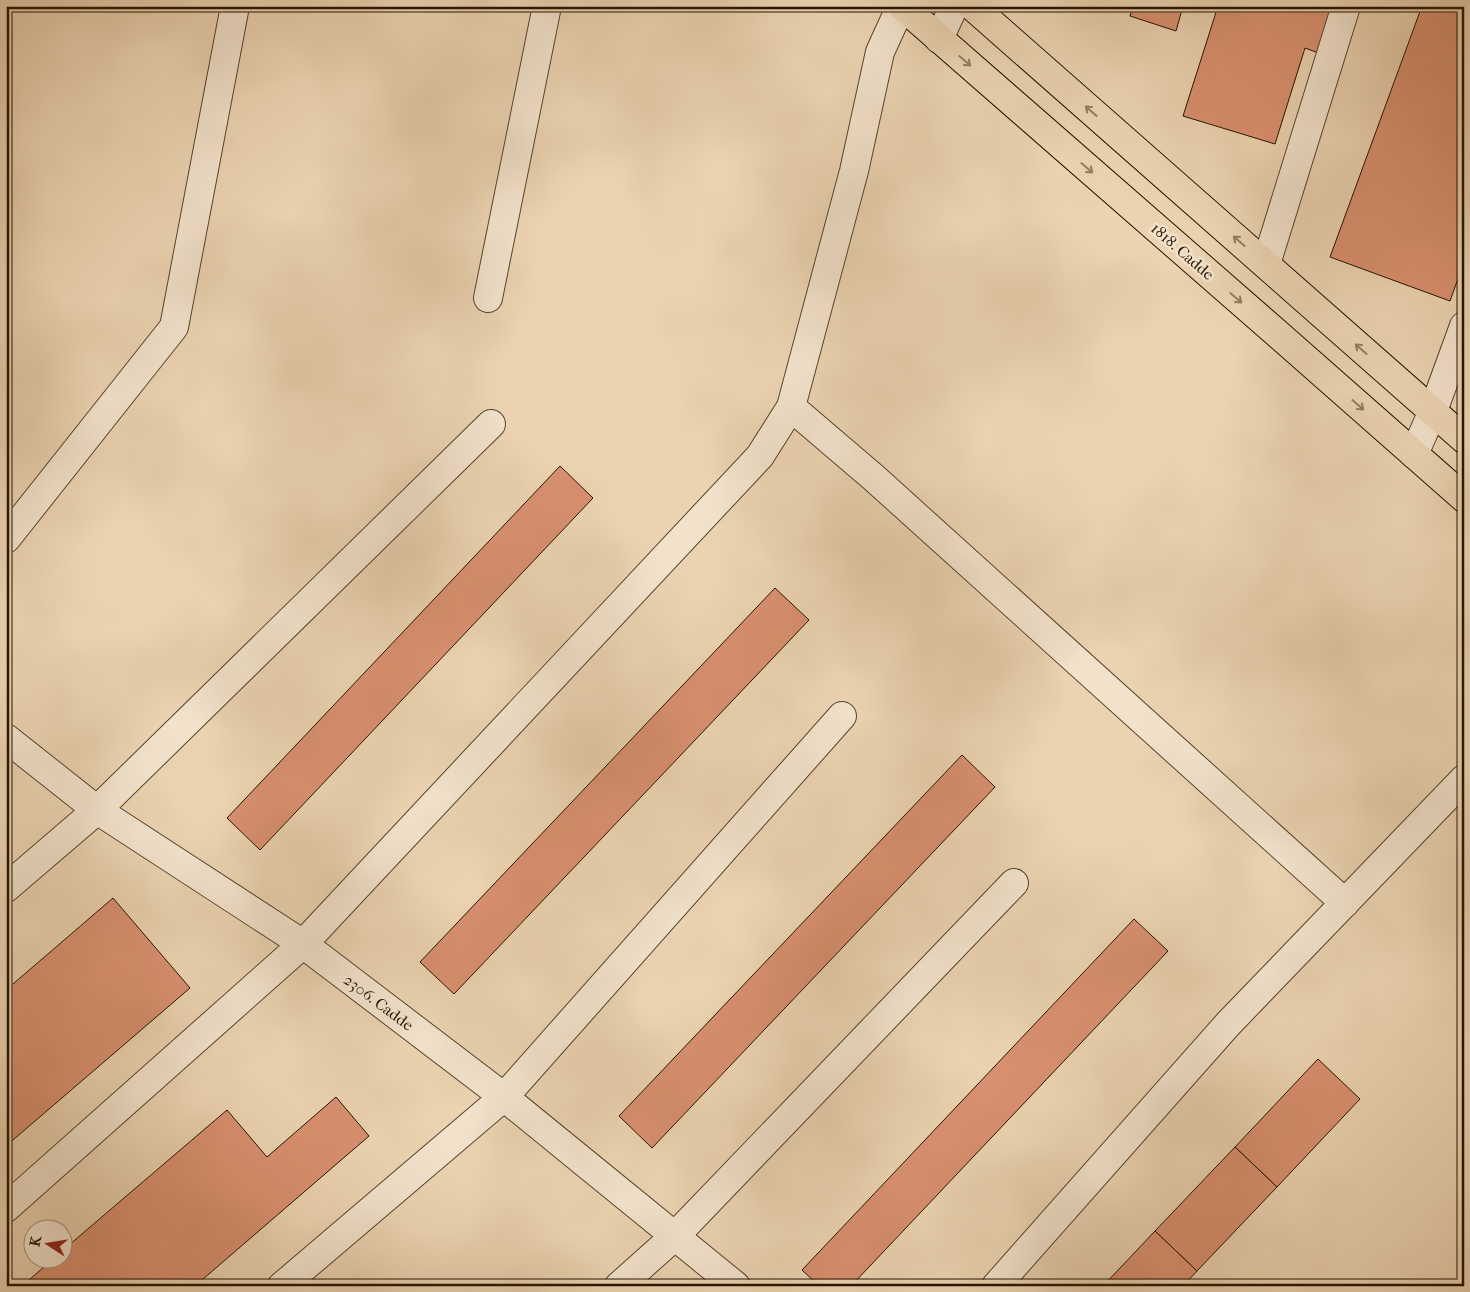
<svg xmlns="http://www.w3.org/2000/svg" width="1470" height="1292" font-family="'IM FELL French Canon',serif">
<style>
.building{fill:#d99070;stroke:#251500}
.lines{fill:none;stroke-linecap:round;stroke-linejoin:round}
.minor-casing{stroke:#56442c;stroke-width:30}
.major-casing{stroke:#251500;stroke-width:30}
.minor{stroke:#f2e2cc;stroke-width:28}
.major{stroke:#ebd3b1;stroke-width:28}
.oneway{stroke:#927e61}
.labels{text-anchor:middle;stroke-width:5;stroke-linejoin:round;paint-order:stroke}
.street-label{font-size:16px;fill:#251500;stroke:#f2e2cc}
</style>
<rect width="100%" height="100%" fill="#ebd3b1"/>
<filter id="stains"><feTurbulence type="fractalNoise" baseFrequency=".004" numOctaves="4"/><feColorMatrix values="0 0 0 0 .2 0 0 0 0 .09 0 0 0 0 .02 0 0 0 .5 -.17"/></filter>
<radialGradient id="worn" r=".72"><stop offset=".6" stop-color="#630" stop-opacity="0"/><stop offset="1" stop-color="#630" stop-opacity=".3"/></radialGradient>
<!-- building -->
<g class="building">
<path d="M1133,6H1183L1176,31L1130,16Z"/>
<path d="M1218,6H1339L1324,55L1305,48L1275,144L1183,116Z"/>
<path d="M1422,6H1464V262L1450,301L1330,257Z"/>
<path d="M560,466L593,498L260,850L227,818Z"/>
<path d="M775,588L809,620L454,994L420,962Z"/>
<path d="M962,755L995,787L652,1148L619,1116Z"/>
<path d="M113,898L190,988L6,1146V990Z"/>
<path d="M1134,919L1168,951L851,1286H819L802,1270Z"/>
<path d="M1318,1059L1360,1099L1277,1187L1235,1147Z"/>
<path d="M336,1097L369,1136L195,1286H22L52,1260H62V1251L227,1110L267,1157Z"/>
<path d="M1235,1147L1277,1187L1197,1271L1155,1231Z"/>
<path d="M1155,1231L1197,1271L1183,1286H1103Z"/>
</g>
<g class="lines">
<defs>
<g id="minor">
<path d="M939,39L954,6"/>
<path d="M1266,264L1346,6"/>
<path d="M488,298L547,6"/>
<path d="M791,407L873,477L1345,903"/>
<path d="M1414,454L1433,411L1464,326"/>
<path d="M6,539L174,327L235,6"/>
<path d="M6,738L97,810L303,944L504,1097L736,1286"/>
<path d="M6,888L97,810L491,424"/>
<path d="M6,1208L303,944L760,456L791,407L854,171L880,52L901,6"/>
<path d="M282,1286L504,1097L842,716"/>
<path d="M619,1286L675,1236L1014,883"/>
<path d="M996,1286L1228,1024L1464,779"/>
</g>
<g id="major">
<path d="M902,6L1280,336L1464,498"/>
<path d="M972,6L1464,439"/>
</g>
</defs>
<!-- minor casing -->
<use href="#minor" class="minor-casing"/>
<!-- major casing -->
<use href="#major" class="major-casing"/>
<!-- minor -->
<use href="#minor" class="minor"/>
<!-- major -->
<use href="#major" class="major"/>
</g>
<!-- one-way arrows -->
<defs><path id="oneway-shaft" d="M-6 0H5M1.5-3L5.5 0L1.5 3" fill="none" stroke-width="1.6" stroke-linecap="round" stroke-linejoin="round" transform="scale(1.25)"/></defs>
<g class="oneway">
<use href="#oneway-shaft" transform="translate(965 61) rotate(41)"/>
<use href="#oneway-shaft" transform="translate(1091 111) rotate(-139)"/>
<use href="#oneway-shaft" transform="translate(1087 168) rotate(41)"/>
<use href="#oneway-shaft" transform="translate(1239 241) rotate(-139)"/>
<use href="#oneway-shaft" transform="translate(1236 298) rotate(41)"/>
<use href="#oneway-shaft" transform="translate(1361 349) rotate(-139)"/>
<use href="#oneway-shaft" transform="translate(1358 405) rotate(41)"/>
</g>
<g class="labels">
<!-- street labels -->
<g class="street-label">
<text transform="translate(1183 251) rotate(41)" y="6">1818. Cadde</text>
<text transform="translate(379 1002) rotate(37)" y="6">2306. Cadde</text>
</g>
</g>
<!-- margin -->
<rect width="1470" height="1292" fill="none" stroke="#ebd3b1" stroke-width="25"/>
<rect x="8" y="8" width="1455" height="1277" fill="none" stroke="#251500" stroke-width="2.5"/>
<rect x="12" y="12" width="1445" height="1267" fill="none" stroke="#251500"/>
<!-- north arrow -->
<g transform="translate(48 1244) rotate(282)"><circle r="24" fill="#f2e2cc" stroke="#a0907a"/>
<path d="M0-4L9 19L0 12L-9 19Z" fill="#8f2418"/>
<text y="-8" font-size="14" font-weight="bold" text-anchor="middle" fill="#251500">K</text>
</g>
<rect width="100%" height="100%" filter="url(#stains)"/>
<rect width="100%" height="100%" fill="url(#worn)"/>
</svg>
